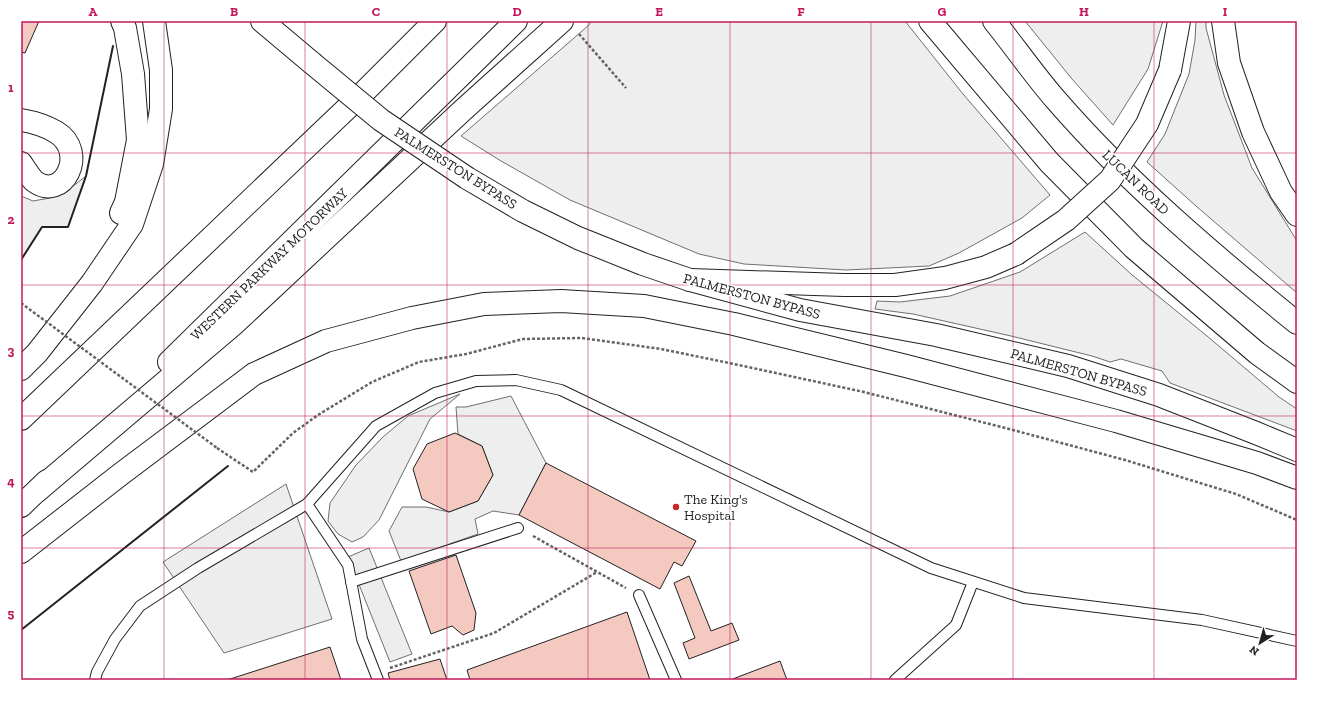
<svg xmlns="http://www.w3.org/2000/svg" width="1318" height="701" font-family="'Zilla Slab',serif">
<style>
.green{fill:#eee;stroke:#6f6f6f}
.parking{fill:#ededed;stroke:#6f6f6f}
.building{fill:#f3c9c0;stroke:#222}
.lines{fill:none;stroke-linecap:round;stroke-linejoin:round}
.service-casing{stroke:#222;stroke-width:12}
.tertiary-casing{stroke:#222;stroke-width:24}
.secondary-casing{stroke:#222;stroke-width:24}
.motorway-casing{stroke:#222;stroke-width:24}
.path{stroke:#646464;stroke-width:2.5;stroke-dasharray:3 2;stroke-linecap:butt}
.service{stroke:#fff;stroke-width:10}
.tertiary{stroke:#fff;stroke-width:22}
.secondary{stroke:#fff;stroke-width:22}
.motorway{stroke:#fff;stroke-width:22}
.secondary-bridge-casing{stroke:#222;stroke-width:24;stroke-linecap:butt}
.motorway-bridge-casing{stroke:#222;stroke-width:24;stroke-linecap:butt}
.path-bridge{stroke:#646464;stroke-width:2.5;stroke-dasharray:3 2;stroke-linecap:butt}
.secondary-bridge{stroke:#fff;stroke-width:22}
.motorway-bridge{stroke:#fff;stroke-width:22}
.wall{stroke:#222;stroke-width:2}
.grid{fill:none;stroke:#c2185b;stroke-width:1;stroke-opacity:0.55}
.poi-dot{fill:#c62828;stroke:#fff;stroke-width:1.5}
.labels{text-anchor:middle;stroke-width:3;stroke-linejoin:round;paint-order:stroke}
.street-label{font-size:14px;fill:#222;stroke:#fff}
.poi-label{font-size:14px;fill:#222;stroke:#fff;text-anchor:start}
.neatline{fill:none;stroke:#c2185b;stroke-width:1.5}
.grid-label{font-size:13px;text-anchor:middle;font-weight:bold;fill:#c2185b}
</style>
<rect width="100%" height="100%" fill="#fff"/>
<!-- green -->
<g class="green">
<path d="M591,21H905L963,94L1050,195L1022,218L959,253L929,266L846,270L744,264L699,254L570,200L501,161L461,136L589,25Z"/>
<path d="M1025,21H1163L1148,69L1113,125L1072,79Z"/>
<path d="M1196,21H1206V28L1224,95L1252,168L1297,241V293L1196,206L1147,162L1165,134L1189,74L1195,40Z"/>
<path d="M86,176L68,227H42L21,260V196L33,201L50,198L68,190Z"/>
<path d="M1085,232L1131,274L1207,336L1279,397L1297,409V431L1170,383L1162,371L1121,359L1110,362L1092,356L1011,336L913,314L875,309L877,301L900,302L950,296L1020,272Z"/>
<path d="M460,394L430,419L379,520L363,537L352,542L338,534L328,521L330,503L356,465L383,437L408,416Z"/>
<path d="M511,396L546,463L519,515L493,511L475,519L478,534L401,561L389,531L402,507H426L449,512L478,501L493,475L482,446L458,434L456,407H466Z"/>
</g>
<!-- parking -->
<g class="parking">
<path d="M286,484L332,619L224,653L163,562Z"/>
<path d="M369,548L412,654L390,662L348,557Z"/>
</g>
<!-- building -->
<g class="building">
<path d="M21,21H39L25,53L21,52Z"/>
<path d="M455,433L482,446L493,475L478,501L449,512L422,499L413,469L427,444Z"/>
<path d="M546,463L696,541L682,566L674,562L660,589L519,515Z"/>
<path d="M456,555L476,613L474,630L463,635L452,626L431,634L409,571Z"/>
<path d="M689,576L711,631L732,623L739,640L689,659L683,643L695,638L674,583Z"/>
<path d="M627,612L650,680H470L467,670Z"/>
<path d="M330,647L341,680H227Z"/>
<path d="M440,659L447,680H390L388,673Z"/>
<path d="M780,661L787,680H730Z"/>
</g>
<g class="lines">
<defs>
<g id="service">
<path d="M307,504L348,565L362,639L378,680"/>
<path d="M351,582L518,528"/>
<path d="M639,595L676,680"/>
<path d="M95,680L97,672L115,639L140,606L198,568L307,504L376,426L435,393L476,381L516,380L561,390L931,568L1024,598L1202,620L1297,641"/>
<path d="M895,680L956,625L973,582"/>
</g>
<path id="tertiary" d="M21,120C33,122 46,126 56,132C89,152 63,203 34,181C29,176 25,169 21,163"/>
<g id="secondary">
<path d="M262,21L312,63"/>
<path d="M994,21C1015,47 1034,75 1056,100C1128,183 1212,254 1297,323"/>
<path d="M467,178L523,211L578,238L643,264L690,280L800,310L936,335L1068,366L1159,395L1256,433L1297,450"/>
</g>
<g id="motorway">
<path d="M930,21L1049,162L1134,248L1257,353L1297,382"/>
<path d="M1223,21L1229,63L1253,132L1281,192L1297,215"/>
<path d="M1170,70L1179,21"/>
<path d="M121,213L126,202L138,140L133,74L125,28L122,21"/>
<path d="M690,280L844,285H895L945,278L986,267L1016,254"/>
<path d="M169,362L516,21"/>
<path d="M21,369L37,353L92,283L132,224L152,164L161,109V70L154,21"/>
<path d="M21,419L362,94L435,21"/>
<path d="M37,491L235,323L463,110L562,21"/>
<path d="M21,506L47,481"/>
<path d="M21,552L121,474L254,374L326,341L412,318L484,304L561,301L644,306L734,324L906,366L1116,421L1257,463L1297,478"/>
</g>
</defs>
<!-- service casing -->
<use href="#service" class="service-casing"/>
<!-- tertiary casing -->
<use href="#tertiary" class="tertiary-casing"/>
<!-- secondary casing -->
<use href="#secondary" class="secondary-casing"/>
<!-- motorway casing -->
<use href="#motorway" class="motorway-casing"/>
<!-- path -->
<g class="path">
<path d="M579,34L626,88"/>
<path d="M217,448L253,472L293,433L318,415L372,382L419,362L466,354L523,339L582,338L661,349L734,364L864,392L1013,430L1125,460L1236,494L1297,520"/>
<path d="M533,536L626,588"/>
<path d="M390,668L494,633L597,572"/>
</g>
<!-- service -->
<use href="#service" class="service"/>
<!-- tertiary -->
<use href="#tertiary" class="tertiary"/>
<!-- secondary -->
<use href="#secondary" class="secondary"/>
<!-- motorway -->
<use href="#motorway" class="motorway"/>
<defs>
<path id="secondary-bridge" d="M312,63L381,120L467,178"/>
<path id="motorway-bridge" d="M1016,254L1066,220L1110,180L1147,124L1170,70"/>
</defs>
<!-- secondary-bridge casing -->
<use href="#secondary-bridge" class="secondary-bridge-casing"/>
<!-- motorway-bridge casing -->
<use href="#motorway-bridge" class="motorway-bridge-casing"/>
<!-- path-bridge -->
<path class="path-bridge" d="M21,303L217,448"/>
<!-- secondary-bridge -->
<use href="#secondary-bridge" class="secondary-bridge"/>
<!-- motorway-bridge -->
<use href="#motorway-bridge" class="motorway-bridge"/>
<!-- wall -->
<g class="wall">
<path d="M21,260L42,227H68L86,176L113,46"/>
<path d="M21,630L228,466"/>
</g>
</g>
<!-- grid -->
<path class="grid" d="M164,21V680M305,21V680M447,21V680M588,21V680M730,21V680M871,21V680M1013,21V680M1154,21V680M21,153H1297M21,285H1297M21,416H1297M21,548H1297"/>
<!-- markers -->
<circle class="poi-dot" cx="676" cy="507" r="4"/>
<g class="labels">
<!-- street labels -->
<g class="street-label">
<text transform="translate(456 168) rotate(32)" y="5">PALMERSTON BYPASS</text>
<text transform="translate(1136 182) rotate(44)" y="5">LUCAN ROAD</text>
<text transform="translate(269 264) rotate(-44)" y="5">WESTERN PARKWAY MOTORWAY</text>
<text transform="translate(752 296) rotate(15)" y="5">PALMERSTON BYPASS</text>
<text transform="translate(1079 372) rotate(16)" y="5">PALMERSTON BYPASS</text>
</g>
<!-- poi labels -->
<g class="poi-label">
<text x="684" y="504">The King's<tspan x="684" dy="16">Hospital</tspan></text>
</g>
</g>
<!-- border -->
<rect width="1318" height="701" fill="none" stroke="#ffffff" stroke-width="44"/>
<!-- north arrow -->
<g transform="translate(1260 643) rotate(217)" stroke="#ffffff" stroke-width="3" paint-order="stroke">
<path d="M0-3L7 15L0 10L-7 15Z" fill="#222222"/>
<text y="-6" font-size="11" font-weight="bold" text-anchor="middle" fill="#222222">N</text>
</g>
<rect x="22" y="22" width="1274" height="657" class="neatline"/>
<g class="grid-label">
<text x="93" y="16">A</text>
<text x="234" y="16">B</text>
<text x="376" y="16">C</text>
<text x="517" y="16">D</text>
<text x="659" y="16">E</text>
<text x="801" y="16">F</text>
<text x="942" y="16">G</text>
<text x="1084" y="16">H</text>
<text x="1225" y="16">I</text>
<text x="11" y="92">1</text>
<text x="11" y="224">2</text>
<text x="11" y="355">3</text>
<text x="11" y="486">4</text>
<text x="11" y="618">5</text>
</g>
</svg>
